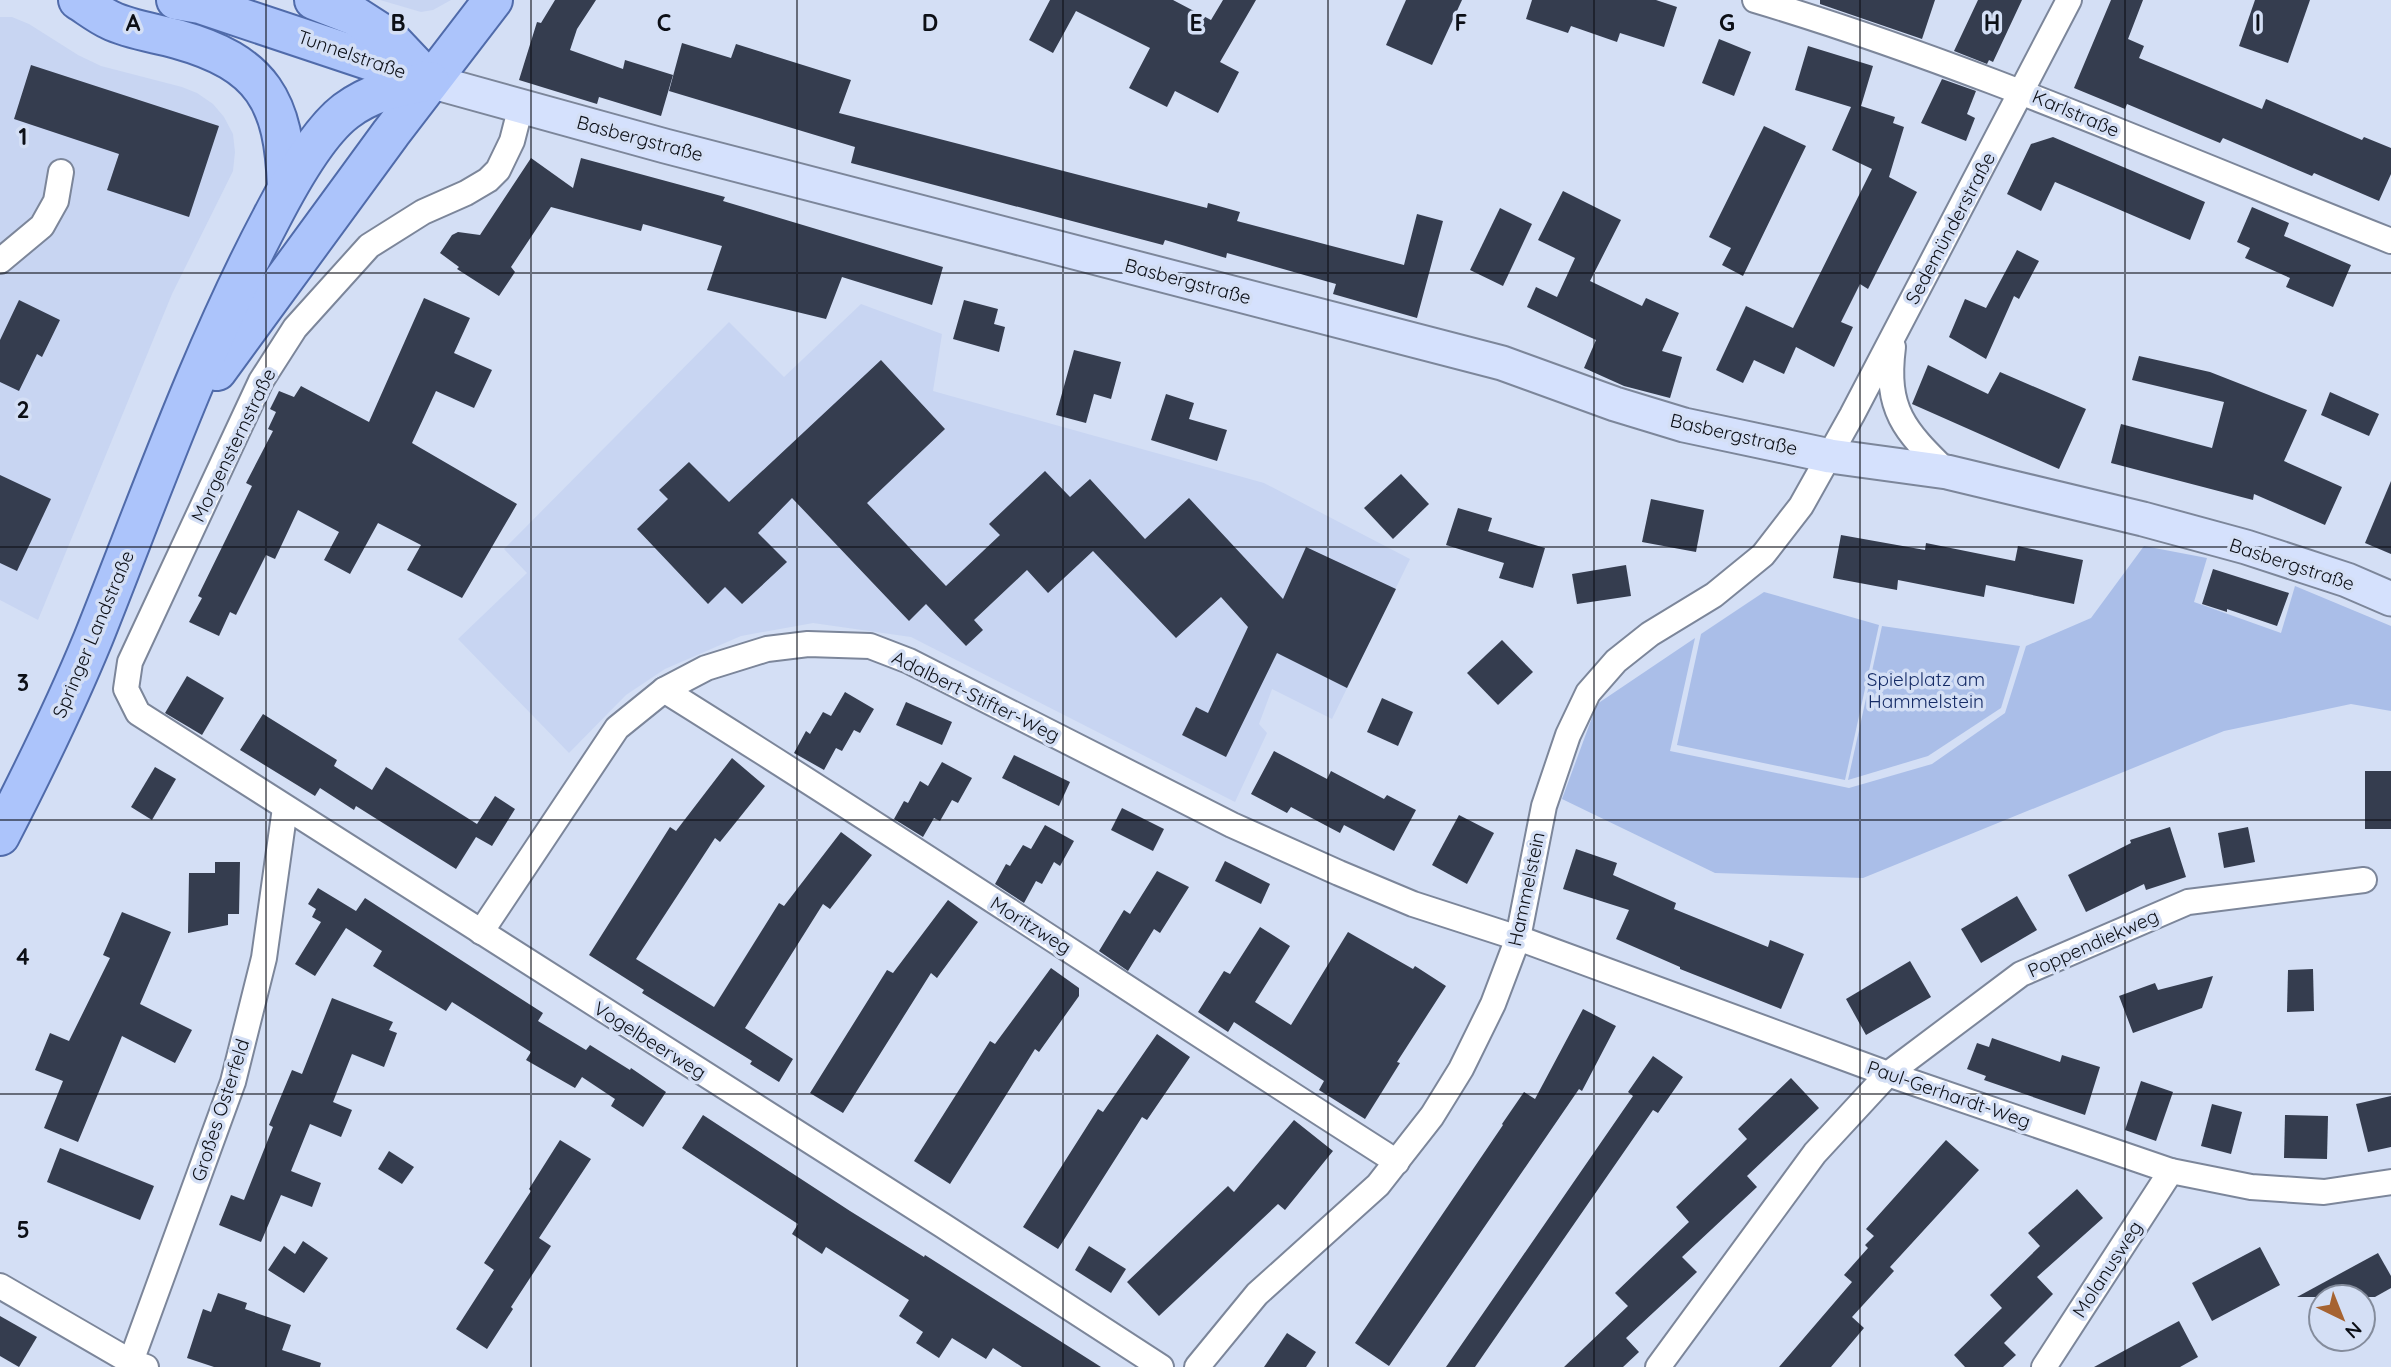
<svg xmlns="http://www.w3.org/2000/svg" width="2391" height="1367" font-family="Quicksand,sans-serif">
<style>
.built{fill:#c8d5f2}
.green{fill:#aabee8}
.building{fill:#353d4f}
.lines{fill:none;stroke-linecap:round;stroke-linejoin:round}
.street-casing{stroke:#7c869a;stroke-width:28}
.secondary-casing{stroke:#7c869a;stroke-width:37}
.primary-casing{stroke:#506baa;stroke-width:42}
.street{stroke:#fff;stroke-width:24}
.secondary{stroke:#d5e1fd;stroke-width:33}
.primary{stroke:#acc4fb;stroke-width:38}
.grid{fill:none;stroke:#0c0f16;stroke-width:2;stroke-opacity:0.55}
.labels{text-anchor:middle;stroke-width:7;stroke-linejoin:round;paint-order:stroke}
.street-label{font-size:19px;fill:#0c0f16;stroke:#d4dff5}
.park-label{font-size:19px;fill:#152b66;stroke:#d4dff5}
.grid-label{font-size:23px;text-anchor:middle;font-weight:bold;fill:#0c0f16;stroke:#d4dff5;stroke-width:7;stroke-linejoin:round;paint-order:stroke}
</style>
<rect width="100%" height="100%" fill="#d4dff5"/>
<!-- built -->
<g class="built">
<path d="M380,0H451L433,10L421,12Z"/>
<path d="M0,17H12L29,24L78,55L101,66L182,87L197,93L213,104L224,117L233,134L235,152L233,171L172,294L38,620L0,600Z"/>
<path d="M861,304L942,334L933,391L1264,483L1410,559L1332,719L1272,689L1259,724L1267,733L1235,802L911,637L813,623L741,636L665,669L626,695L569,753L458,639L527,573L504,549L729,322L784,377Z"/>
</g>
<!-- green -->
<g class="green">
<path d="M2144,546L2207,558L2194,602L2281,633L2295,586L2391,626V711L2351,704L2224,731L1863,878L1715,873L1562,799L1597,704L1695,638L1670,751L1849,788L1932,764L2005,713L2026,646L2091,618Z"/>
<path d="M1764,592L1879,625L1845,780L1677,745L1701,634Z"/>
<path d="M1882,626L2020,646L2001,708L1928,756L1848,780Z"/>
</g>
<!-- building -->
<g class="building">
<path d="M555,0H596L577,29L570,50L623,69L625,60L673,75L661,116L599,97L597,104L519,80L537,22L541,23Z"/>
<path d="M1050,0H1173L1211,20L1223,0H1256L1220,62L1239,72L1218,113L1175,91L1167,107L1129,88L1150,48L1076,11L1053,53L1029,40Z"/>
<path d="M1406,0H1462L1432,65L1386,45Z"/>
<path d="M1532,0H1656L1677,7L1664,47L1620,33L1617,42L1571,26L1568,33L1526,19Z"/>
<path d="M1820,0H1935L1922,39L1820,4Z"/>
<path d="M1978,0H2022L1993,62L1989,60L1987,64L1954,51Z"/>
<path d="M2111,0H2143L2128,39L2144,46L2139,58L2262,109L2266,99L2362,140L2364,137L2391,148V174L2379,201L2314,173L2312,176L2223,138L2220,143L2127,104L2125,109L2074,88Z"/>
<path d="M2255,0H2310L2288,63L2239,46Z"/>
<path d="M1719,39L1751,52L1734,96L1702,83Z"/>
<path d="M682,43L731,58L736,44L851,80L839,113L1207,208L1208,203L1240,212L1237,221L1404,265L1417,214L1443,221L1417,318L1333,294L1336,284L1227,253L1226,258L1165,240L1163,245L851,163L855,147L669,91Z"/>
<path d="M1808,46L1873,66L1861,106L1895,117L1893,123L1904,127L1889,177L1917,192L1868,289L1860,284L1841,322L1853,327L1834,367L1796,347L1784,374L1754,360L1743,383L1716,370L1746,306L1793,328L1872,169L1832,150L1851,107L1795,90Z"/>
<path d="M31,65L219,126L189,217L107,190L119,154L14,119Z"/>
<path d="M1942,79L1976,91L1967,114L1975,118L1966,141L1921,123Z"/>
<path d="M1764,126L1806,146L1743,276L1722,265L1731,248L1709,237Z"/>
<path d="M2053,137L2205,202L2190,240L2055,182L2041,211L2007,194L2031,144Z"/>
<path d="M531,158L573,188L581,158L725,197L723,201L943,267L932,305L842,277L826,319L707,290L722,246L643,224L641,231L551,207L511,267L515,272L499,296L457,269L459,267L440,253L452,235L458,232L480,235Z"/>
<path d="M1563,191L1621,220L1590,281L1642,306L1646,298L1679,313L1662,351L1682,357L1670,398L1624,386L1584,368L1596,340L1527,307L1536,287L1557,297L1575,258L1538,240Z"/>
<path d="M2252,207L2289,223L2284,236L2351,265L2333,307L2286,287L2290,278L2245,258L2250,248L2237,242Z"/>
<path d="M1500,208L1532,224L1503,286L1470,270Z"/>
<path d="M2017,250L2039,261L2019,299L2014,296L1986,359L1949,337L1965,299L1986,308Z"/>
<path d="M424,298L470,318L454,353L492,370L474,408L436,391L412,443L517,504L462,598L407,570L421,545L378,523L350,574L324,560L339,532L298,510L275,559L266,555L236,615L230,612L219,636L189,622L202,598L198,596L252,486L246,483L273,431L268,429L276,412L270,409L279,391L294,397L301,386L369,422Z"/>
<path d="M19,300L60,320L42,357L37,354L19,391L0,382V340Z"/>
<path d="M964,300L998,309L994,324L1005,327L999,352L953,339Z"/>
<path d="M1074,350L1121,362L1111,399L1094,394L1086,423L1056,415Z"/>
<path d="M2139,356L2210,372L2307,410L2284,461L2342,487L2325,525L2254,494L2253,500L2111,463L2121,424L2212,448L2224,402L2132,380Z"/>
<path d="M881,360L945,429L867,503L946,586L1000,535L989,524L1045,471L1070,497L1090,479L1145,539L1189,498L1283,599L1306,547L1396,589L1347,688L1277,653L1226,757L1182,735L1196,707L1208,713L1248,627L1221,597L1176,638L1093,551L1048,593L1027,570L974,620L983,630L966,646L926,604L909,621L792,498L758,533L787,562L742,604L725,587L708,604L637,529L668,499L659,490L689,462L729,502Z"/>
<path d="M1928,365L1988,394L2000,372L2086,409L2059,469L1912,404Z"/>
<path d="M2330,392L2379,414L2369,436L2321,415Z"/>
<path d="M1166,394L1194,403L1189,419L1227,430L1217,461L1151,440Z"/>
<path d="M1401,474L1429,504L1393,539L1364,508Z"/>
<path d="M0,475L51,499L17,571L0,563Z"/>
<path d="M2391,481V554L2365,543Z"/>
<path d="M1651,499L1704,510L1696,552L1642,542Z"/>
<path d="M1458,508L1492,518L1488,531L1545,548L1533,588L1499,578L1504,563L1446,545Z"/>
<path d="M1841,535L1925,550L1926,543L2015,561L2018,546L2083,560L2074,604L1986,585L1984,597L1898,580L1897,590L1833,578Z"/>
<path d="M1626,565L1631,596L1577,604L1572,574Z"/>
<path d="M2213,569L2289,593L2277,626L2227,609V612L2202,604Z"/>
<path d="M1502,640L1533,672L1498,705L1467,673Z"/>
<path d="M187,676L224,698L202,735L165,713Z"/>
<path d="M845,692L874,709L860,733L854,730L842,751L836,748L824,770L794,753L806,731L810,734L823,712L831,716Z"/>
<path d="M1382,698L1413,712L1398,746L1367,732Z"/>
<path d="M906,702L952,722L942,745L896,725Z"/>
<path d="M263,714L337,760L334,766L372,790L386,767L477,824L495,796L515,809L492,846L476,837L456,869L356,806L354,810L320,788L315,796L240,750Z"/>
<path d="M1274,751L1327,779L1331,771L1384,799L1387,795L1416,810L1394,851L1344,825L1340,833L1291,807L1287,813L1251,794Z"/>
<path d="M1014,755L1070,782L1059,806L1002,778Z"/>
<path d="M732,758L765,786L720,842L715,838L636,959L714,1007L779,903L784,906L841,832L872,855L830,909L823,904L745,1028L793,1059L779,1082L750,1064L752,1061L642,993L644,990L589,955L670,827L676,831Z"/>
<path d="M942,762L972,778L958,803L952,800L940,821L934,818L923,837L894,819L904,801L908,803L920,781L928,786Z"/>
<path d="M155,767L176,779L152,820L131,807Z"/>
<rect x="2365" y="771" width="26" height="58"/>
<path d="M1122,808L1164,829L1153,851L1111,830Z"/>
<path d="M1459,815L1494,833L1467,884L1432,865Z"/>
<path d="M1045,825L1074,841L1060,866L1054,862L1042,884L1036,881L1024,903L995,884L1006,864L1010,866L1023,845L1031,849Z"/>
<path d="M2170,827L2186,877L2146,890L2144,884L2086,912L2068,875L2131,843L2130,840Z"/>
<path d="M2248,827L2255,862L2224,868L2218,833Z"/>
<path d="M1576,849L1617,863L1613,875L1676,903L1674,909L1768,947L1770,940L1804,954L1781,1009L1680,969V967L1616,939L1629,910L1563,889Z"/>
<path d="M1225,861L1270,884L1261,904L1215,881Z"/>
<path d="M215,862H240L239,914H228V925L188,933L189,873H215Z"/>
<path d="M1157,871L1189,887L1160,933L1154,929L1128,971L1099,951L1124,910L1130,914Z"/>
<path d="M318,888L356,911L365,898L543,1013L538,1021L586,1050L590,1045L630,1070L631,1068L666,1092L643,1127L611,1106L615,1099L582,1077L575,1088L526,1060L531,1052L452,1002L446,1011L373,966L382,951L346,928L315,976L295,964L321,922L312,917L316,909L308,904Z"/>
<path d="M2017,896L2037,930L1981,963L1961,929Z"/>
<path d="M948,900L978,922L937,978L931,973L843,1113L810,1093L887,970L893,973Z"/>
<path d="M122,912L171,932L140,1004L192,1030L175,1063L122,1036L78,1142L44,1128L63,1081L35,1070L50,1033L69,1041L110,958L103,955Z"/>
<path d="M1260,927L1290,946L1255,1002L1291,1025L1348,932L1413,969L1415,966L1446,986L1397,1062L1400,1063L1365,1119L1319,1090L1324,1081L1234,1022L1228,1032L1198,1012L1224,971L1230,974Z"/>
<path d="M1910,961L1931,997L1866,1035L1846,999Z"/>
<path d="M1051,968L1079,988V996L1039,1052L1035,1049L950,1184L914,1161L990,1041L995,1044Z"/>
<path d="M2313,969L2314,1011L2287,1012L2288,970Z"/>
<path d="M2213,976L2202,1008L2133,1033L2119,996L2155,983L2158,990Z"/>
<path d="M332,998L393,1022L389,1030L397,1033L384,1067L352,1054L333,1102L352,1110L341,1137L310,1124L291,1171L321,1183L312,1207L281,1195L261,1242L219,1225L231,1195L244,1200L273,1127L269,1125L292,1070L302,1074Z"/>
<path d="M1583,1009L1616,1026L1582,1091L1579,1089L1389,1366L1355,1343L1503,1125L1502,1124L1524,1092L1535,1099Z"/>
<path d="M1157,1034L1190,1057L1147,1120L1142,1117L1058,1249L1023,1227L1098,1109L1103,1112Z"/>
<path d="M1992,1038L2060,1062L2062,1055L2100,1067L2085,1115L1984,1080L1986,1076L1967,1069L1977,1043L1989,1047Z"/>
<path d="M1653,1056L1683,1077L1658,1113L1653,1110L1475,1367H1446L1633,1096L1628,1092Z"/>
<path d="M1791,1078L1819,1108L1747,1176L1757,1187L1682,1257L1697,1272L1626,1338L1639,1352L1623,1367H1564L1628,1306L1615,1293L1689,1222L1676,1207L1747,1139L1738,1129Z"/>
<path d="M2141,1081L2173,1092L2156,1141L2125,1130Z"/>
<path d="M2391,1096V1147L2368,1152L2356,1104Z"/>
<path d="M2212,1104L2242,1112L2231,1154L2201,1146Z"/>
<path d="M703,1115L850,1211L924,1257L925,1255L1101,1367H1022L993,1348L986,1359L952,1338L939,1358L916,1343L923,1332L899,1316L909,1300L826,1247L822,1254L792,1234L798,1224L682,1148Z"/>
<path d="M2285,1115L2328,1116L2327,1159L2284,1158Z"/>
<path d="M1294,1120L1333,1151L1285,1210L1278,1204L1159,1316L1127,1282L1228,1186L1234,1192Z"/>
<path d="M560,1140L591,1159L539,1238L551,1246L511,1307L513,1309L487,1349L456,1329L494,1270L484,1263L531,1191L529,1189Z"/>
<path d="M1946,1140L1979,1170L1890,1267L1894,1271L1852,1317L1864,1328L1831,1367H1779L1852,1282L1844,1275L1868,1248L1865,1245L1874,1236L1866,1229Z"/>
<path d="M60,1148L154,1186L140,1220L47,1182Z"/>
<path d="M389,1151L414,1167L402,1184L378,1169Z"/>
<path d="M2077,1189L2103,1218L2037,1277L2053,1294L2004,1343L2016,1355L2003,1367H1965L1954,1355L2003,1307L2002,1308L1990,1295L2040,1246L2028,1233Z"/>
<path d="M303,1241L328,1258L304,1293L268,1270L284,1246L295,1254Z"/>
<path d="M1089,1246L1126,1269L1111,1293L1075,1270Z"/>
<path d="M2260,1247L2280,1285L2212,1321L2192,1283Z"/>
<path d="M2378,1253L2391,1276V1288L2375,1297H2297Z"/>
<path d="M218,1293L247,1303L245,1309L291,1325L282,1350L321,1363L320,1367H214L187,1358L203,1309L211,1312Z"/>
<path d="M0,1316L37,1337L19,1367L0,1356Z"/>
<path d="M2179,1321L2198,1357L2180,1367H2094Z"/>
<path d="M1287,1333L1316,1352L1306,1367H1264Z"/>
</g>
<g class="lines">
<defs>
<g id="street">
<path d="M1755,0C1973,65 2180,158 2391,241"/>
<path d="M521,106L512,141L498,170L488,180L466,193L423,212L369,246L295,328L261,381L130,662L126,689L138,713L942,1225L1161,1367"/>
<path d="M0,261L42,226L56,201L61,172"/>
<path d="M1893,347C1885,410 1904,430 1947,472"/>
<path d="M664,690C911,844 1152,1006 1397,1162"/>
<path d="M481,932L617,728L664,690L706,668L767,649L808,644L870,646L909,661L1232,825L1339,873L1413,904L1518,938L1888,1074L2171,1171L2251,1187L2324,1192L2391,1182"/>
<path d="M0,1286L131,1362L146,1367"/>
<path d="M129,1367L233,1082L264,958L285,808"/>
<path d="M1197,1367L1257,1294L1378,1185L1432,1116L1461,1069L1493,1004L1518,938L1544,806L1568,735L1588,693L1616,661L1650,634L1714,595L1763,555L1801,506L1852,415L2069,0"/>
<path d="M1658,1367L1815,1153L1888,1074L2021,974L2188,902L2364,880"/>
<path d="M2044,1367L2171,1171"/>
</g>
<path id="secondary" d="M430,81L665,146L1502,363L1615,404L1684,425L1830,456L1947,472L2143,519L2246,547L2347,580L2391,599"/>
<g id="primary">
<path d="M78,0C89,7 99,15 110,20C130,30 156,33 177,39C263,63 284,101 287,187"/>
<path d="M176,0L200,4L428,80"/>
<path d="M314,0L355,16L389,38L424,75"/>
<path d="M217,371L391,133L493,0"/>
<path d="M0,836C33,772 65,707 93,639C149,499 200,353 271,219C288,186 317,133 346,111C373,91 399,87 430,81"/>
</g>
</defs>
<!-- street casing -->
<use href="#street" class="street-casing"/>
<!-- secondary casing -->
<use href="#secondary" class="secondary-casing"/>
<!-- primary casing -->
<use href="#primary" class="primary-casing"/>
<!-- street -->
<use href="#street" class="street"/>
<!-- secondary -->
<use href="#secondary" class="secondary"/>
<!-- primary -->
<use href="#primary" class="primary"/>
</g>
<!-- grid -->
<path class="grid" d="M266,0V1367M531,0V1367M797,0V1367M1063,0V1367M1328,0V1367M1594,0V1367M1860,0V1367M2125,0V1367M0,273H2391M0,547H2391M0,820H2391M0,1094H2391"/>
<g class="labels">
<!-- street labels -->
<g class="street-label">
<text transform="translate(352 54) rotate(19)" y="7">Tunnelstraße</text>
<text transform="translate(2076 113) rotate(23)" y="7">Karlstraße</text>
<text transform="translate(640 138) rotate(15)" y="7">Basbergstraße</text>
<text transform="translate(1950 228) rotate(-62)" y="7">Sedemünderstraße</text>
<text transform="translate(1188 281) rotate(15)" y="7">Basbergstraße</text>
<text transform="translate(1734 434) rotate(13)" y="7">Basbergstraße</text>
<text transform="translate(233 445) rotate(-64)" y="7">Morgensternstraße</text>
<text transform="translate(2292 564) rotate(18)" y="7">Basbergstraße</text>
<text transform="translate(93 634) rotate(-67)" y="7">Springer Landstraße</text>
<text transform="translate(976 696) rotate(26)" y="7">Adalbert-Stifter-Weg</text>
<text transform="translate(1526 889) rotate(-78)" y="7">Hammelstein</text>
<text transform="translate(1031 925) rotate(32)" y="7">Moritzweg</text>
<text transform="translate(2093 943) rotate(-24)" y="7">Poppendiekweg</text>
<text transform="translate(650 1040) rotate(32)" y="7">Vogelbeerweg</text>
<text transform="translate(1949 1094) rotate(19)" y="7">Paul-Gerhardt-Weg</text>
<text transform="translate(220 1110) rotate(-72)" y="7">Großes Osterfeld</text>
<text transform="translate(2107 1269) rotate(-57)" y="7">Molanusweg</text>
</g>
<!-- park labels -->
<g class="park-label">
<text x="1926" y="686">Spielplatz am<tspan x="1926" dy="22">Hammelstein</tspan></text>
</g>
</g>
<g class="grid-label">
<text x="133" y="31">A</text>
<text x="398" y="31">B</text>
<text x="664" y="31">C</text>
<text x="930" y="31">D</text>
<text x="1196" y="31">E</text>
<text x="1461" y="31">F</text>
<text x="1727" y="31">G</text>
<text x="1992" y="31">H</text>
<text x="2258" y="31">I</text>
<text x="23" y="145">1</text>
<text x="23" y="418">2</text>
<text x="23" y="691">3</text>
<text x="23" y="965">4</text>
<text x="23" y="1238">5</text>
</g>
<!-- north arrow -->
<g transform="translate(2342 1318) rotate(137)"><circle r="33" fill="#d4dff5" stroke="#848c9c" stroke-width="2"/>
<path d="M0-5L12 26L0 18L-12 26Z" fill="#a66331"/>
<text y="-10" font-size="19" font-weight="bold" text-anchor="middle" fill="#0c0f16">N</text>
</g>
</svg>
